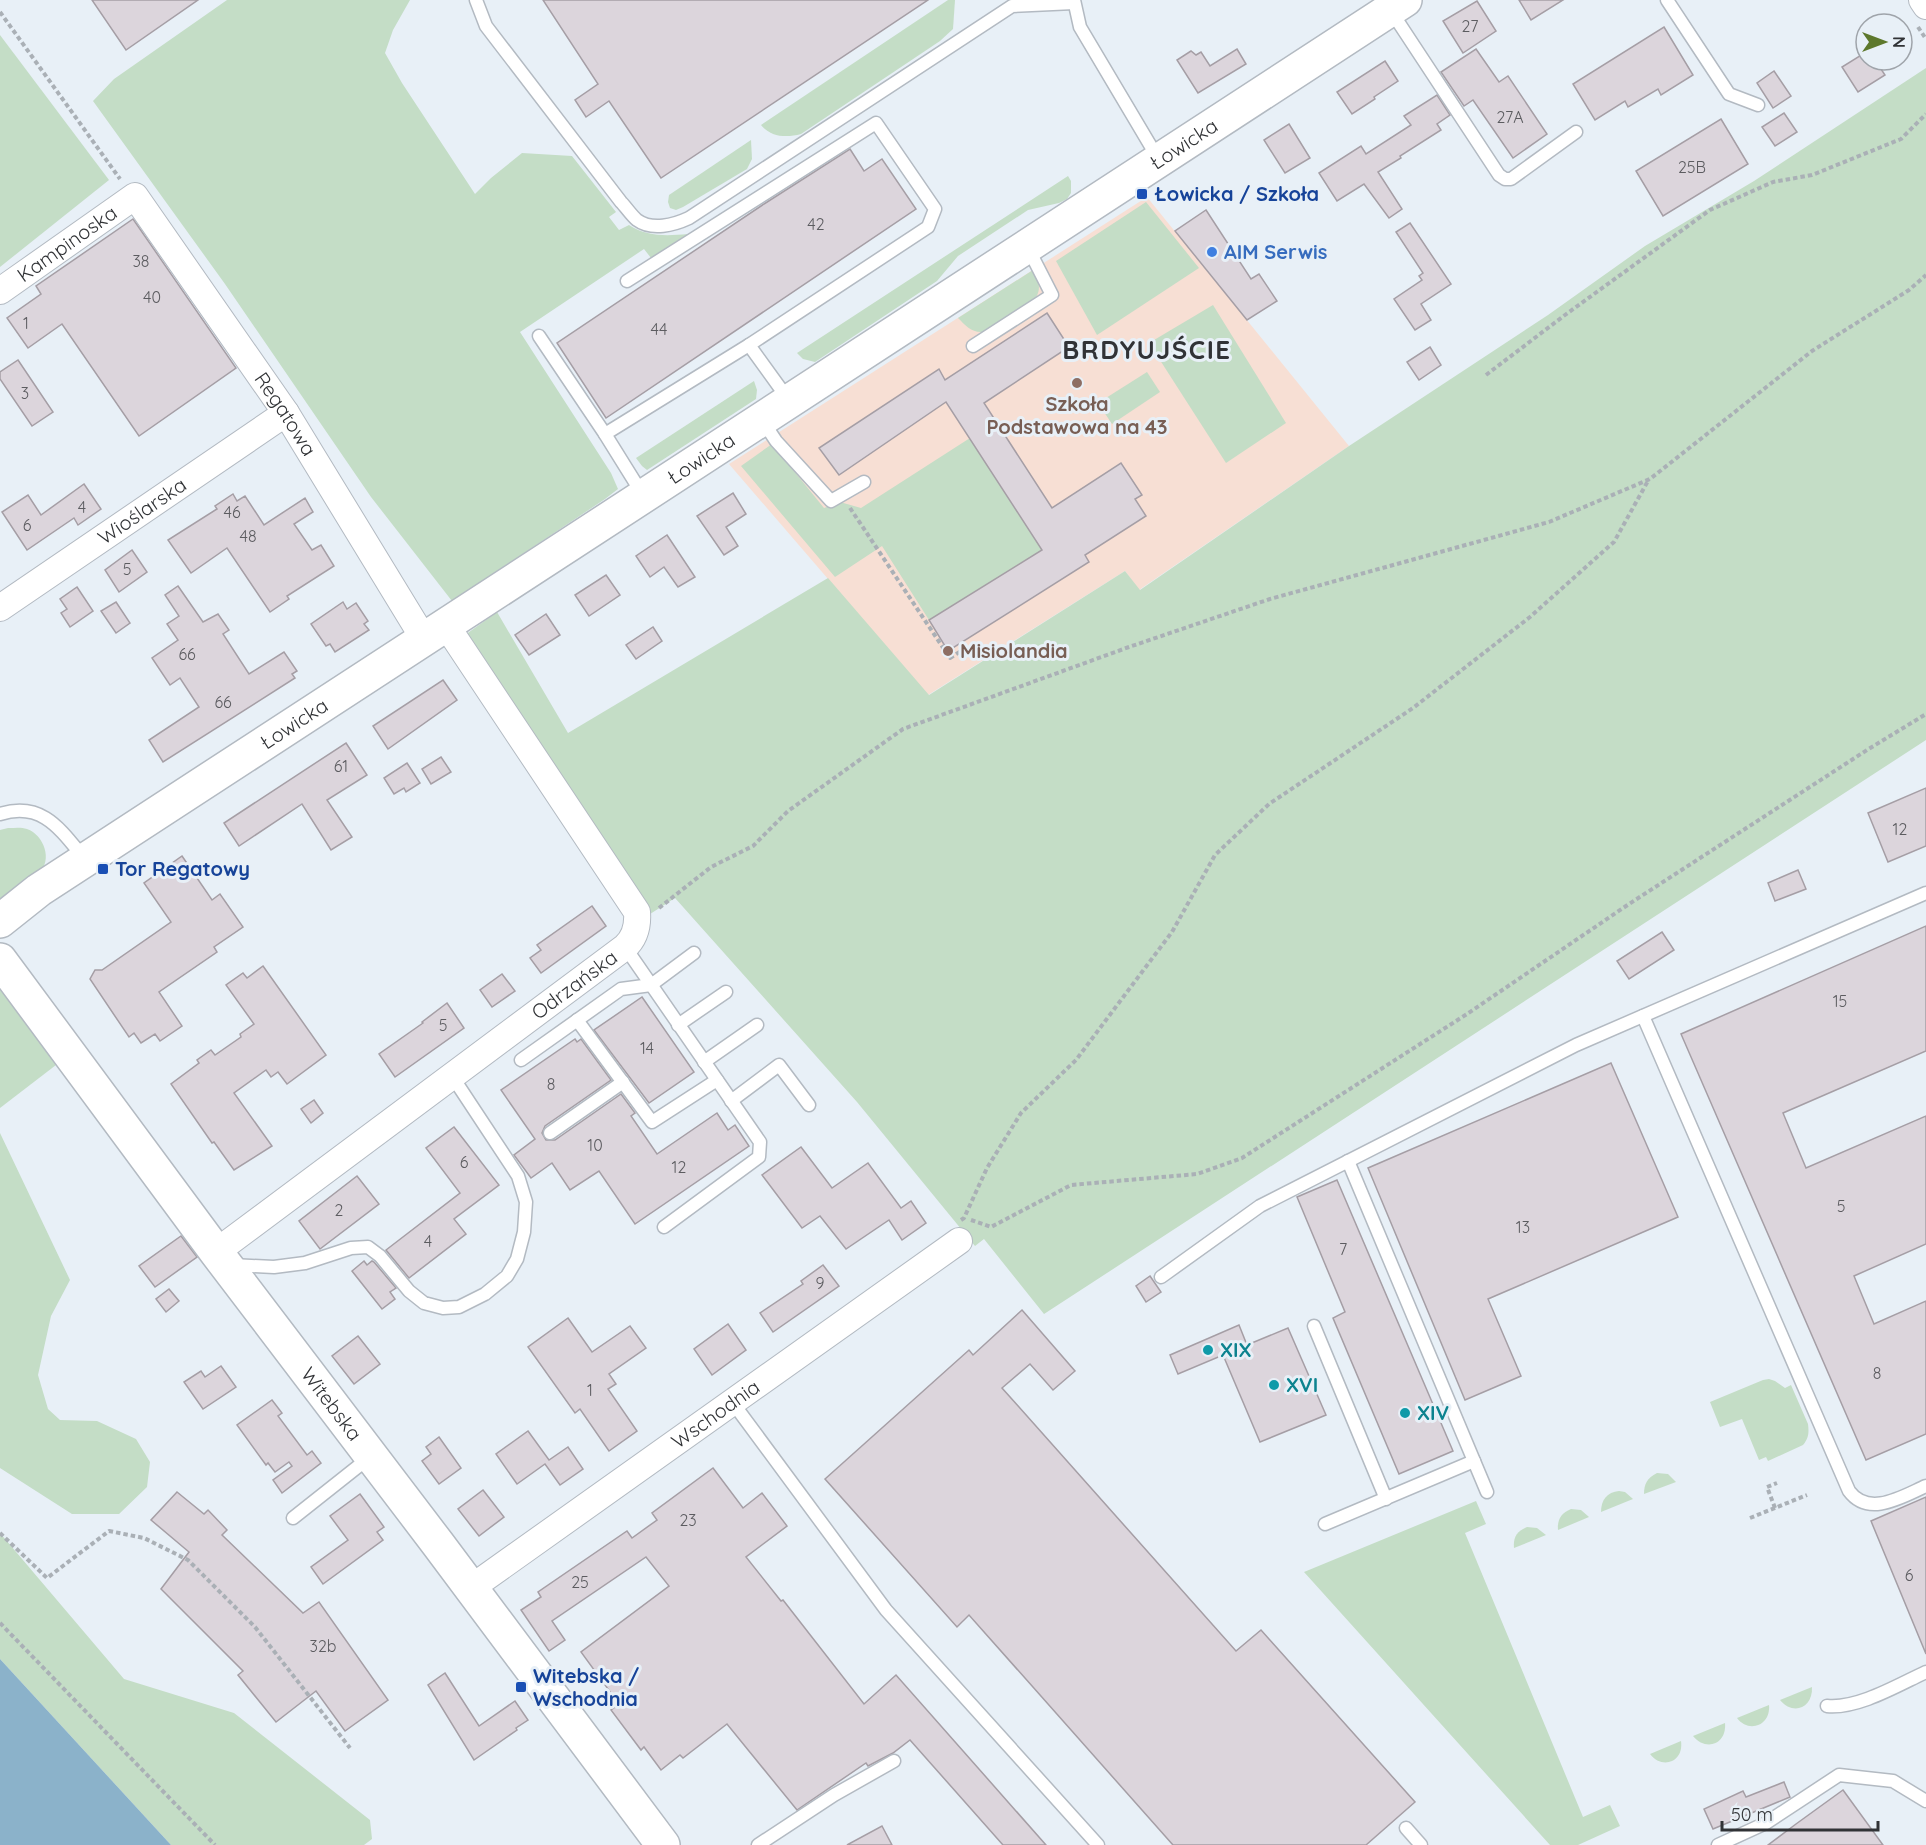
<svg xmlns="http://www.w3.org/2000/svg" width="1926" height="1845" font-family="Quicksand,sans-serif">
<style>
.education{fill:#f7dfd4}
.green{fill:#c4ddc6}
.water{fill:#8bb2ca}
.building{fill:#dcd5dc;stroke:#a59ea5;stroke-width:1.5}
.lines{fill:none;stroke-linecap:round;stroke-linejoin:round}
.lane-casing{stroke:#b3bac2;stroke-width:15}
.street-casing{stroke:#b3bac2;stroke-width:28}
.secondary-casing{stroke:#b3bac2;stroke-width:36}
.path{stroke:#aab0b6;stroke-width:4;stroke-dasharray:4.5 3;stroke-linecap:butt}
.lane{stroke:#fff;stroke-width:12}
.street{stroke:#fff;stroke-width:26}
.secondary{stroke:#fff;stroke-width:33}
.transit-dot{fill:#1a4fb4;stroke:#e8f0f7;stroke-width:2}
.shop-dot{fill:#3f7fe0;stroke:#e8f0f7;stroke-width:2}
.education-dot{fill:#8d6e63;stroke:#e8f0f7;stroke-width:2}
.culture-dot{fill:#0f9aa8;stroke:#e8f0f7;stroke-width:2}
.labels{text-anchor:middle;stroke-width:6;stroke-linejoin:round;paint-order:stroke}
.number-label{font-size:16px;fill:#5c5c60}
.street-label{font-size:20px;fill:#313336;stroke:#e8f0f7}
.transit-label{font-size:20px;font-weight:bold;fill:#164399;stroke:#e8f0f7;text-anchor:start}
.shop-label{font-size:20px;font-weight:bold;fill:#366cbe;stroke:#e8f0f7;text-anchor:start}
.education-label{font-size:20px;font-weight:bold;fill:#785e54;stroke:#e8f0f7}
.culture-label{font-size:20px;font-weight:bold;fill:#0d838f;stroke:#e8f0f7;text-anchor:start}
.district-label{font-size:26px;font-weight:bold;letter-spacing:1.5px;fill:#313336;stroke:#e8f0f7}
</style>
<rect width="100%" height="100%" fill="#e8f0f7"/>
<!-- education -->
<path class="education" d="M1147,197L1349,446L1139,590L1125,571L928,695L729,464Z"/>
<!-- green -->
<g class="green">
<path d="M227,0H410L393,30L385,53L402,83L475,194L491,178L522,153L572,156L616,212L609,217L619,230L629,225C647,237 667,236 688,234L651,258L644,249L520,332L611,473L618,489L605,499L452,601L371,497L225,284L93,101L114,79Z"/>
<path d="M948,0H955L953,29L940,41L801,134C786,138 771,137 761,125Z"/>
<path d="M0,35L109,180L0,267Z"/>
<path d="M1926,68V740L1044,1314L984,1239L975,1246L857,1102L675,898L647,916L644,899L465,635L497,612L568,733L828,578L929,695L1125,571L1140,590L1349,446L1548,315L1645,246L1754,181Z"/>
<path d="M751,140L752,159L747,169L683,207L676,210L670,208L668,202L669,195Z"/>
<path d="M1068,176L1071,181V193L1067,199L1059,203L1028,210L958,256L937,281L815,362L803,359L797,353Z"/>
<path d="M1146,202L1199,268L1097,335L1056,261Z"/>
<path d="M1033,270C1050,298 1027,306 1007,319C999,324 991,332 981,332C971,332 965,325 958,318Z"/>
<path d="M1213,305L1286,423L1226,463L1149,343Z"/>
<path d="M1147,372L1160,392L1112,424L1098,403Z"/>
<path d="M754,381L757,390L756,399L647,470L642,466L636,458Z"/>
<path d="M970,438L1042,550L929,620L882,546L835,577L741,466L772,444L824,508L840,502L861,508Z"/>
<path d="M8,828C15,828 21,827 27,829C44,835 53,860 39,873C28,884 13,892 0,901V830Z"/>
<path d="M0,987L56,1065L0,1108Z"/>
<path d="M0,1133L70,1280L51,1316L38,1375L48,1409L60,1420L97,1421L136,1439L150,1462L147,1487L119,1514H72L0,1468Z"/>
<path d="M1769,1379L1775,1381L1785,1388L1791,1385L1808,1424C1809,1432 1809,1438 1803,1445L1768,1461L1766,1457L1759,1460L1742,1419L1720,1427L1710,1402L1763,1380Z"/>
<path d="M1657,1473L1668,1474L1676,1482L1644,1494C1644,1484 1647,1478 1657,1473Z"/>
<path d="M1619,1491L1625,1492L1633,1499L1601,1512C1601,1500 1607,1492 1619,1491Z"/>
<path d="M1476,1501L1486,1524L1465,1533L1583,1817L1610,1805L1620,1826L1578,1845H1550L1304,1572Z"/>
<path d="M1571,1509L1581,1510L1589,1517L1558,1530C1557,1520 1561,1513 1571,1509Z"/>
<path d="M1527,1527L1537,1528L1546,1535L1514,1548C1513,1537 1517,1531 1527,1527Z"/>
<path d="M0,1533L124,1679L234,1713L370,1820L372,1839L364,1845H171L0,1659Z"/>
<path d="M1812,1687C1813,1708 1793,1716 1780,1700Z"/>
<path d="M1769,1705C1771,1725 1749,1734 1737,1718Z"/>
<path d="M1725,1723C1727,1744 1706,1752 1693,1736Z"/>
<path d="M1681,1741C1684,1762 1662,1770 1650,1754Z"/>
</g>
<!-- water -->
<path class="water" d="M0,1659L171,1845H0Z"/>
<!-- building -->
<g class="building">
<path d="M92,0H198L126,50Z"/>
<path d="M543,0H928L661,178L609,101L586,117L575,100L598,84Z"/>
<path d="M1519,0H1563L1531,20Z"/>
<path d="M1477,1L1496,31L1463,53L1443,21Z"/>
<path d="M1664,27L1693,75L1661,95L1658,89L1628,107L1625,101L1595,120L1573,84Z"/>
<path d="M1237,49L1246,64L1198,93L1177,60L1191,51L1196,55L1201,52L1210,66Z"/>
<path d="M1476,49L1499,82L1508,76L1547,134L1513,158L1473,100L1464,106L1441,72Z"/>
<path d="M1866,52V60H1875L1885,75L1858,92L1842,67Z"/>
<path d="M1385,61L1398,81L1374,97L1375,99L1352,114L1337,92Z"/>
<path d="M1774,71L1791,96L1773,108L1757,83Z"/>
<path d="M1437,95L1450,115L1437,124L1441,130L1400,156L1401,158L1378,172L1402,209L1389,218L1364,184L1337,201L1319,173L1361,146L1366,154L1411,125L1404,116Z"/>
<path d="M1784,113L1797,132L1775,146L1762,127Z"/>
<path d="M1721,119L1748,164L1663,216L1636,171Z"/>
<path d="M1289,124L1310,158L1285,173L1264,140Z"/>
<path d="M850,149L864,171L882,159L916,209L606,418L557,343L764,204Z"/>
<path d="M1206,210L1251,279L1259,274L1277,301L1247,320L1175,231Z"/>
<path d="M133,219L236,368L139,436L62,324L28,348L7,318L41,294L36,286Z"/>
<path d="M1410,223L1451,284L1421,304L1431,320L1415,330L1394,299L1422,280L1419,276L1423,273L1396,232Z"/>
<path d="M1047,313L1069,347L984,403L1052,508L1121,463L1142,495L1135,499L1146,516L1085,555L1089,562L948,651L929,620L1042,550L946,402L839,475L819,448L939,369L945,380Z"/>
<path d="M1430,347L1441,365L1419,380L1407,362Z"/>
<path d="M18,360L53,412L32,426L0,379V372Z"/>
<path d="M84,484L101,509L78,525L74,518L27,550L2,512L28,495L41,515Z"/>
<path d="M733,493L746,514L726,527L738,546L724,555L697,516Z"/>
<path d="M233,494L237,501L245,496L264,525L305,498L313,512L294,524L312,550L321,545L334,566L287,596L289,599L270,612L227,548L191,573L168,540L217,509L215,506Z"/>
<path d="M667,535L695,577L678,587L664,567L650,577L636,556Z"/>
<path d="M132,550L147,572L119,592L105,570Z"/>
<path d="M606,575L620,595L589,616L575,595Z"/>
<path d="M178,586L203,622L218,614L229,630L223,634L249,674L284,652L297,671L292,674L295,678L163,762L149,740L199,707L180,678L170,685L152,658L178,640L167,624L179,616L165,595Z"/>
<path d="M77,587L93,611L70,627L61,613L67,609L60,599Z"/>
<path d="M116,602L130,623L116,633L101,611Z"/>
<path d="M343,602L347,609L356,603L368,621L364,624L369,630L335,652L330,644L326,646L311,624Z"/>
<path d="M546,614L560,635L529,655L515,635Z"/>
<path d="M653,627L662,641L636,659L626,645Z"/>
<path d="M443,680L457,700L388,749L373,726Z"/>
<path d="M346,743L367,775L327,800L352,837L331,850L302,804L239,846L224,823Z"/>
<path d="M441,757L451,772L431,784L422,769Z"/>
<path d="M407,763L420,783L406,792L404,788L394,794L384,778Z"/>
<path d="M1926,788V846L1888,862L1868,813Z"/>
<path d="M182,856L212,900L220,894L243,927L214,947L217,952L159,992L182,1026L160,1041L155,1034L141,1043L134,1033L129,1037L90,979L95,970H102L171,922L144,883Z"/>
<path d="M1798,870L1806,889L1775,901L1768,883Z"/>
<path d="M592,906L606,926L541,973L530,958L541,950L537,945Z"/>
<path d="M1926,926V1051L1783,1113L1806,1168L1926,1116V1244L1854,1276L1874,1324L1926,1301V1434L1866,1460L1681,1034Z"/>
<path d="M1662,932L1674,950L1629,979L1617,961Z"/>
<path d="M263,966L326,1055L287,1084L278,1072L271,1077L266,1070L234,1093L272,1146L234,1170L214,1142L212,1143L171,1084L199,1063L197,1060L211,1050L215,1055L241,1037L240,1034L254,1024L226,985L243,973L247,978Z"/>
<path d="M502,974L515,991L492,1007L480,990Z"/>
<path d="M642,997L694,1072L649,1103L594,1030Z"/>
<path d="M447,1003L464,1028L395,1077L379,1054L423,1023L422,1022Z"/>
<path d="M575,1039L577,1042L581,1039L611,1080L545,1126L542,1133L546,1140H555L621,1094L635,1113L631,1116L657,1154L717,1113L728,1130L735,1125L749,1146L635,1224L599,1171L570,1190L552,1163L531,1178L514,1155L535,1139L501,1090Z"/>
<path d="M1611,1063L1678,1217L1488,1299L1521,1376L1465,1400L1368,1168Z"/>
<path d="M314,1100L323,1113L311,1123L301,1109Z"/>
<path d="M454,1127L499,1185L454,1219L466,1234L409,1278L386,1250L460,1193L426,1148Z"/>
<path d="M801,1147L832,1188L868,1163L901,1208L911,1201L926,1223L902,1240L889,1220L846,1249L820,1216L802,1228L762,1175Z"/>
<path d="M357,1176L379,1204L320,1249L299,1221Z"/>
<path d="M1337,1180L1453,1451L1399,1474L1333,1318L1345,1312L1297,1197Z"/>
<path d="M181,1236L197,1257L155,1287L139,1266Z"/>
<path d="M364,1261L367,1265L372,1261L374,1262L396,1288L390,1292L395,1299L382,1309L352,1271Z"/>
<path d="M823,1265L839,1286L773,1332L760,1313L803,1284L801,1281Z"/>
<path d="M1150,1276L1161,1292L1146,1302L1136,1286Z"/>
<path d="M169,1289L179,1301L166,1312L156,1299Z"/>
<path d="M1022,1310L1075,1371L1053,1390L1030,1364L1002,1388L1236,1651L1261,1630L1415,1802L1366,1845H1173L969,1615L957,1627L825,1479L969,1350L973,1355Z"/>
<path d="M568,1318L592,1352L630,1326L646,1348L609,1374L616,1384L608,1389L637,1431L609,1451L580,1409L575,1413L528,1347Z"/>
<path d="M728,1324L746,1350L712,1375L694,1349Z"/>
<path d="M1239,1325L1247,1345L1288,1328L1326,1415L1260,1442L1223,1355L1178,1374L1170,1355Z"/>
<path d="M358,1336L380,1364L354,1384L332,1356Z"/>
<path d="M221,1366L236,1387L203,1409L184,1382L201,1371L205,1377Z"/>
<path d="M272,1400L282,1413L278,1416L307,1455L312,1451L321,1463L282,1493L273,1480L292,1466L289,1462L275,1472L268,1463L266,1465L237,1425Z"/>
<path d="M528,1431L549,1460L568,1447L583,1469L560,1485L545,1464L517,1484L496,1454Z"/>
<path d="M439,1437L461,1468L439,1484L422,1461L431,1454L426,1447Z"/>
<path d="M713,1468L743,1508L762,1493L787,1526L746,1557L781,1601L783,1600L864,1704L896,1675L1046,1845H1003L910,1740L893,1753L868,1766L866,1763L797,1810L727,1724L683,1758L680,1755L661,1770L644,1747L641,1750L611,1710L619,1704L581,1652L669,1586L646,1557L552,1621L565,1640L549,1651L521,1610L541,1597L538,1592L627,1531L632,1538L657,1520L652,1513Z"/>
<path d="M483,1490L504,1517L479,1536L458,1509Z"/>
<path d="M177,1492L204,1514L208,1510L227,1530L222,1535L303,1613L319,1602L388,1700L345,1731L316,1691L276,1722L238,1675L243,1671L161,1589L189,1552L151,1520Z"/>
<path d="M360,1494L384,1527L377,1532L383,1540L323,1584L311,1567L348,1540L330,1516Z"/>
<path d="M1926,1497V1654L1871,1521Z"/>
<path d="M445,1673L479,1726L515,1701L528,1720L516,1728L517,1730L474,1760L428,1685Z"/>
<path d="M1784,1782L1790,1797L1713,1829L1704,1809L1743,1791L1746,1797Z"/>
<path d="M1843,1790L1883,1845H1768L1796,1824Z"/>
<path d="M882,1826L892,1845H847Z"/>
</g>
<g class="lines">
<defs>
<g id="lane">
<path d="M476,0L486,26L621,202C626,207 631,215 637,220C652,231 674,225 689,218L1012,6L1074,3"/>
<path d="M1074,0L1080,27L1159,160"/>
<path d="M1667,0L1729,94L1758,105"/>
<path d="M1391,11L1499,175L1505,179H1511L1576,132"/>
<path d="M627,281L876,123L935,209L928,227L749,345L788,399"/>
<path d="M539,336L605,434"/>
<path d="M973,346L1052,295L1028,248"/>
<path d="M762,420L776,441L831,501L864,482"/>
<path d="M643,495L605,434L749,345"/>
<path d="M0,814C42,801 60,829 84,858"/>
<path d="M625,947L760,1142L759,1157L664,1227"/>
<path d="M1643,1016L1849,1491C1869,1518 1903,1496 1926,1486"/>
<path d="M577,1020L652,1122L717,1080"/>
<path d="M678,1025L726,992"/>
<path d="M521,1060L621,989L651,985L694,953"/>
<path d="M704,1062L757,1025"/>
<path d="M731,1101L779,1065L809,1105"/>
<path d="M550,1133L623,1082"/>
<path d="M1348,1161L1487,1492"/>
<path d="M232,1265L274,1267L305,1263L351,1248L368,1247L380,1256L409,1291L424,1303L443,1308L459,1307L485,1294L507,1276L517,1259L524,1232L526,1202L518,1176L452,1076"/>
<path d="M1161,1277L1260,1206L1576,1045L1926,893"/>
<path d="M1314,1326L1386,1499"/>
<path d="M733,1403L886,1610L1098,1845"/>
<path d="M293,1518L370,1457"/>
<path d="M1325,1524L1474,1461"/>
<path d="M1827,1706C1858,1709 1898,1685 1926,1672"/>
<path d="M1406,1828L1421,1845"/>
<path d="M758,1845L834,1795L894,1761"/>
<path d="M1718,1845L1766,1823L1839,1775L1893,1781L1926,1801"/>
</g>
<g id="street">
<path d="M1922,0L1926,6"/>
<path id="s1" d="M0,291L135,196L286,413L424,639"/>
<path id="s2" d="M0,608L286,413"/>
<path id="s3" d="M216,1252L625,947C635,938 638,925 637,912L446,625"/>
<path id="s4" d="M471,1588L959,1241"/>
</g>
<g id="secondary">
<path id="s5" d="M0,921L39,890L1405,0"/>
<path id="s6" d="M0,960L216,1252L438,1544L663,1845"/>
</g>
</defs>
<!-- lane casing -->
<use href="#lane" class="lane-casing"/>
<!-- street casing -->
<use href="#street" class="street-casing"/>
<!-- secondary casing -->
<use href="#secondary" class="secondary-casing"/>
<!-- path -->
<g class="path">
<path d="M0,12L120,179"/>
<path d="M1918,27L1926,39"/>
<path d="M1486,375L1565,315L1710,210L1773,182L1812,175L1901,139L1926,114"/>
<path d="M850,508L950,658L961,651"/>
<path d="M659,908L711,867L753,846L788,811L903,729L1129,647L1270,599L1549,522L1650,479L1812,351L1909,290L1926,275"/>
<path d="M961,1220L964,1218L987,1168L1021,1113L1076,1060L1172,932L1215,855L1269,804L1413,708L1530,617L1614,542L1649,479"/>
<path d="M971,1220L991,1227L1071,1185L1197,1174L1242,1158L1467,1014L1629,904L1867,750L1926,714"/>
<path d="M1775,1508L1767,1487L1777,1483"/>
<path d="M1750,1518L1807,1495"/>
<path d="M0,1533L47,1578L109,1531L144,1538L188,1560L255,1627L350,1748"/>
<path d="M0,1623L215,1845"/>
</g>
<!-- lane -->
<use href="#lane" class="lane"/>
<!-- street -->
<use href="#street" class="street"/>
<!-- secondary -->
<use href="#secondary" class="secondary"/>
</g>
<!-- markers -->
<g class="transit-dot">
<rect x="1136" y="188" width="12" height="12" rx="3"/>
<rect x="97" y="863" width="12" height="12" rx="3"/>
<rect x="515" y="1681" width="12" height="12" rx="3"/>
</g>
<circle class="shop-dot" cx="1212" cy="252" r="6"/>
<g class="education-dot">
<circle cx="1077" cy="383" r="6"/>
<circle cx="948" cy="651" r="6"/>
</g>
<g class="culture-dot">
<circle cx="1208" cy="1350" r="6"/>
<circle cx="1274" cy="1385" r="6"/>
<circle cx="1405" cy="1413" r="6"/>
</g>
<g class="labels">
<!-- number labels -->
<g class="number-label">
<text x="1470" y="32">27</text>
<text x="1510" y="123">27A</text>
<text x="1692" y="173">25B</text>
<text x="816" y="230">42</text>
<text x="141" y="267">38</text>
<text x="152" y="303">40</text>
<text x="26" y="329">1</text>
<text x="659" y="335">44</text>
<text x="25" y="399">3</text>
<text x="82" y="513">4</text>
<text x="232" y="518">46</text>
<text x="27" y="531">6</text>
<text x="248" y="542">48</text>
<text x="127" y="575">5</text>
<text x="187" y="660">66</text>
<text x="223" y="708">66</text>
<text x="341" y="772">61</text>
<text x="1900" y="835">12</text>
<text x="1840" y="1007">15</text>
<text x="443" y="1031">5</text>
<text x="647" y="1054">14</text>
<text x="551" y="1090">8</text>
<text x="595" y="1151">10</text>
<text x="464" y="1168">6</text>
<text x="679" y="1173">12</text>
<text x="1841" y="1212">5</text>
<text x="339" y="1216">2</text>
<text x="1523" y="1233">13</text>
<text x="428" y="1247">4</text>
<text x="1343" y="1255">7</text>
<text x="820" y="1289">9</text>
<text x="1877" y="1379">8</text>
<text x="590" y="1396">1</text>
<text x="688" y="1526">23</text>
<text x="1909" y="1581">6</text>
<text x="580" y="1588">25</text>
<text x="323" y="1652">32b</text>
</g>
<!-- street labels -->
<g class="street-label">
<text dy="7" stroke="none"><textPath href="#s5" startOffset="1416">Łowicka</textPath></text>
<text dy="7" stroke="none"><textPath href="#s1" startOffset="82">Kampinoska</textPath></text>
<text dy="7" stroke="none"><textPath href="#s1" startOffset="430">Regatowa</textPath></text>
<text dy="7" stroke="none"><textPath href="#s5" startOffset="840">Łowicka</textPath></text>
<text dy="7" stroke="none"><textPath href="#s2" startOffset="172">Wioślarska</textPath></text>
<text dy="7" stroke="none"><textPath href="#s5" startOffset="354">Łowicka</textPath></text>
<text dy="7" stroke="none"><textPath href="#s3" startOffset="447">Odrzańska</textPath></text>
<text dy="7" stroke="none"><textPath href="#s6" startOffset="554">Witebska</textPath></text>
<text dy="7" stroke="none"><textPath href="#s4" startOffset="300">Wschodnia</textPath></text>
</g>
<!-- transit labels -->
<g class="transit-label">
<text x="1154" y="201">Łowicka / Szkoła</text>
<text x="115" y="876">Tor Regatowy</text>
<text x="533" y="1683">Witebska /<tspan x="533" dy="23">Wschodnia</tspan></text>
</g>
<!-- shop labels -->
<g class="shop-label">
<text x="1224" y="259">AIM Serwis</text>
</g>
<!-- education labels -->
<g class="education-label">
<text x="1077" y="411">Szkoła<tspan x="1077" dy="23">Podstawowa na 43</tspan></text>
<text x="960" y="658" text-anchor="start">Misiolandia</text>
</g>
<!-- culture labels -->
<g class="culture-label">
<text x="1220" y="1357">XIX</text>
<text x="1286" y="1392">XVI</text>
<text x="1417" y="1420">XIV</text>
</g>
<!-- district labels -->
<g class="district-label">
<text x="1147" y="359">BRDYUJŚCIE</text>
</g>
</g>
<!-- north arrow -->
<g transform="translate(1884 42) rotate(90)"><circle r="28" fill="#e8f0f7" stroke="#9fa4aa" stroke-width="1.5"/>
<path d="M0-4.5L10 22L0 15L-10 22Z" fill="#5d782c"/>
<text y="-9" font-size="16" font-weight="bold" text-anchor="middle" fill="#313336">N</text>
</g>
<!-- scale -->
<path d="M1722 1821v9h156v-9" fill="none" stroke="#313336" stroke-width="3"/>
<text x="1731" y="1821" font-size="18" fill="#313336" stroke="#e8f0f7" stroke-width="4.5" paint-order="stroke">50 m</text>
</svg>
